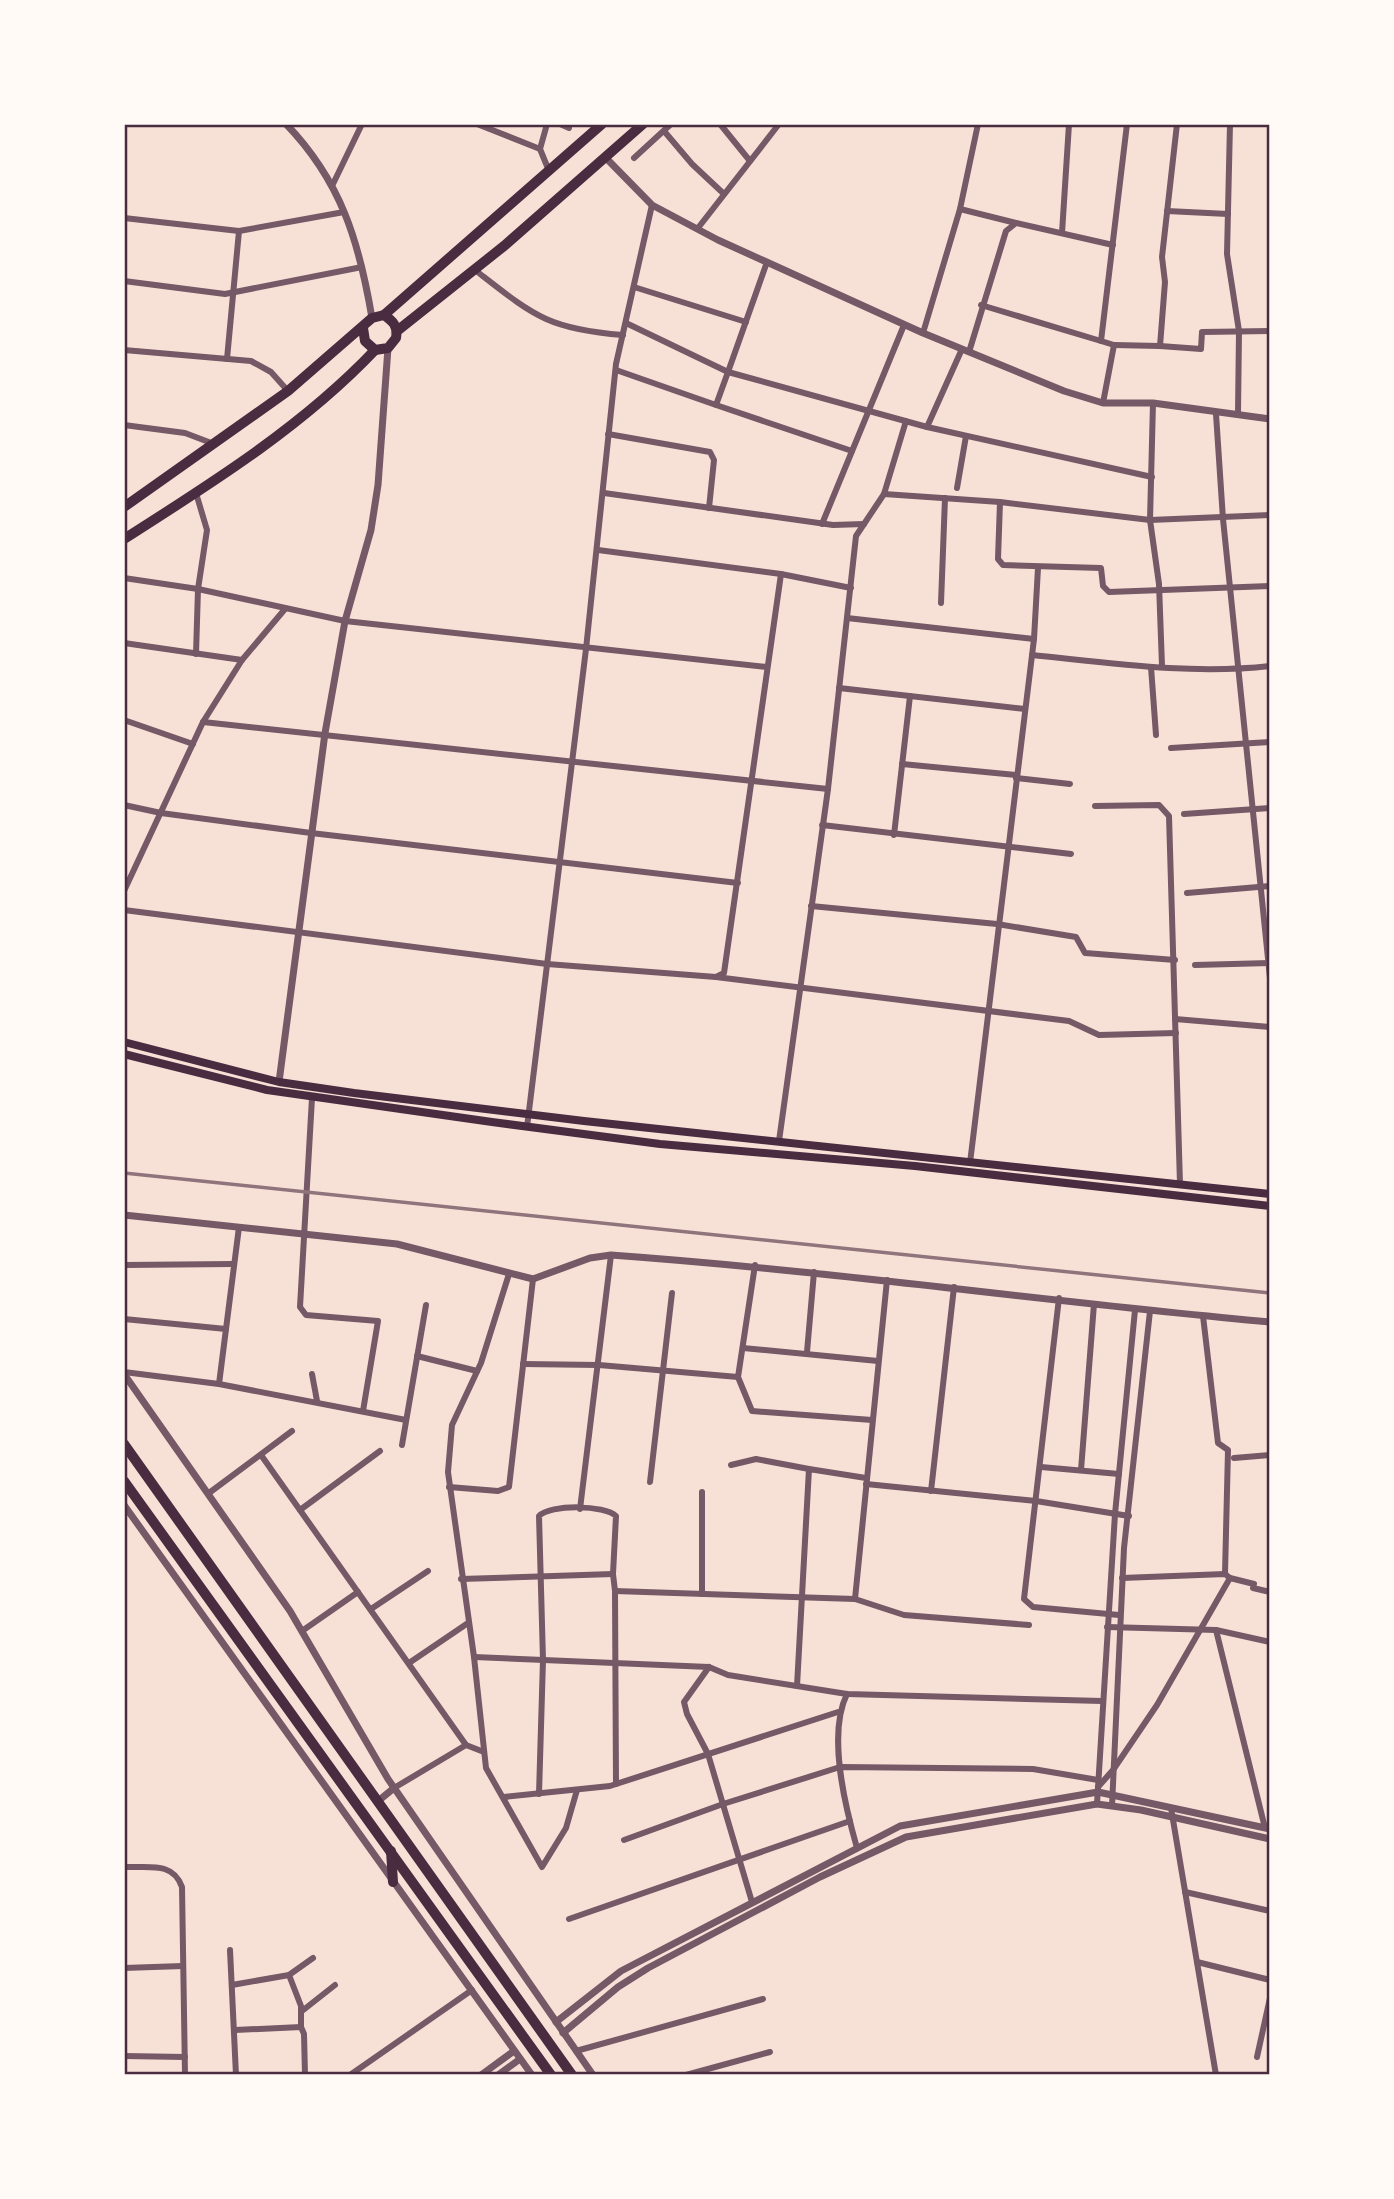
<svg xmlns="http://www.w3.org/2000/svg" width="1394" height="2199" font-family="'Playfair Display',serif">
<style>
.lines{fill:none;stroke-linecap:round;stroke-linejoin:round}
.minor{stroke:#755966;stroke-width:6}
.tertiary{stroke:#755966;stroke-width:7}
.secondary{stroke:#4a2c40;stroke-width:8}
.trunk{stroke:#4a2c40;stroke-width:10}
.rail{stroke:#8f747c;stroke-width:3.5}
.neatline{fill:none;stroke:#4a2c40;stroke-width:2.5}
</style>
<rect width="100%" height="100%" fill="#f7e1d7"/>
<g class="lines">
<!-- minor -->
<g class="minor">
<path d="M477,124L540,149"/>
<path d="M547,124L540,149L549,171"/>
<path d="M560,124L569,128"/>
<path d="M720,124L750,161"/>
<path d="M1230,124L1227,254L1239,331L1238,413"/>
<path d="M664,131L692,164L724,194"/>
<path d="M634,158L671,124"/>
<path d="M333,184L362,124"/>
<path d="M960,209L1016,223"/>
<path d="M1167,211L1228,214"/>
<path d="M124,218L239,231L344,212"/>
<path d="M698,228L779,124"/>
<path d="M1062,233L1069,124"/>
<path d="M475,270C533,315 547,329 623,335"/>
<path d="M124,281L225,294L362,267"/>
<path d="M634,287L746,322"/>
<path d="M981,305L1101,341"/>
<path d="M626,323L728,372L767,262"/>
<path d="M923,333L960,209L978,124"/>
<path d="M1114,345L1160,346L1165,282L1162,257L1177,124"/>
<path d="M1160,346L1201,349L1202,332L1270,331"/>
<path d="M124,350L251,361L271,372L288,391"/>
<path d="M969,352L1006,231L1016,223L1113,245"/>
<path d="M227,359L239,231"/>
<path d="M616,370L716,405L728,372L927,427L962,349"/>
<path d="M1103,403L1114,345L1101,341L1127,124"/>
<path d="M1153,403L1150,520L1159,584L1162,666"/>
<path d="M716,405L852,451"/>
<path d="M1216,414L1223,519L1270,978"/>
<path d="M124,425L185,433L214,444"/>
<path d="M927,427L1152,477"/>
<path d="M608,434L710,452L714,460L709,508"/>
<path d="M957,488L966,436"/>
<path d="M604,493L833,525L864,524"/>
<path d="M884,494L1000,502L1150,520L1270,515"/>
<path d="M1000,502L998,559L1003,565L1101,568L1103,586L1109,592L1270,586"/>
<path d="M822,524L904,325"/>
<path d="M598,550L781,574L851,588"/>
<path d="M124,578L198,589L345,621L767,667"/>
<path d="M941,603L945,498"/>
<path d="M847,618L1034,639"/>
<path d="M124,643L242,660"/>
<path d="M196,654L198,589L207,530L196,493"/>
<path d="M1032,655C1110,663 1191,675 1270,666"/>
<path d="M1151,667L1156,735"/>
<path d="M839,688L1025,709"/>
<path d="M124,720L193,744"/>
<path d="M203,722L828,789"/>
<path d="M1171,748L1270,742"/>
<path d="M902,764L1016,775"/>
<path d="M1016,778L1070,784"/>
<path d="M124,805L161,813L311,833L738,883"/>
<path d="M1095,806L1159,805L1169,816L1180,1184"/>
<path d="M1184,814L1270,808"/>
<path d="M822,825L1071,854"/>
<path d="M894,835L910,696"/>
<path d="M124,891L203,722L242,660L285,609"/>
<path d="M1187,893L1270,886"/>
<path d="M811,906L997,924L1076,937L1085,953L1175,960"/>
<path d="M124,910L547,964L716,977L724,973L781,574"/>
<path d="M1195,965L1270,963"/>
<path d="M716,977L1069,1021L1099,1035L1176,1033"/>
<path d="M1175,1019L1270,1027"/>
<path d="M312,1098L300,1307L306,1315L378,1321L363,1411"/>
<path d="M527,1127L586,649L616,364L652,205"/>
<path d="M779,1141L828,789L856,536L884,494L906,421"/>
<path d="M970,1163L1034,639L1038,568"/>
<path d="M124,1265L233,1264"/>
<path d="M755,1265L738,1377L752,1411L872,1420"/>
<path d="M509,1274L481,1363L452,1425L448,1472L474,1657L486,1768L542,1867L566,1828L577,1790"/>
<path d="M1059,1298L1024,1599L1033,1607L1119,1615"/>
<path d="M1203,1316L1218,1443L1228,1450L1225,1574"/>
<path d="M124,1319L226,1329"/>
<path d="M743,1348L878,1361"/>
<path d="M807,1352L814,1272"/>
<path d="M417,1356L477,1371"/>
<path d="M523,1364L599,1365L738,1377"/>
<path d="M124,1372L219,1384L406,1420"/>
<path d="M312,1374L317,1401"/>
<path d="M219,1384L239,1227"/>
<path d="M402,1445L426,1305"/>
<path d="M261,1455L466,1745L484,1752"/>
<path d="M1234,1458L1270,1455"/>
<path d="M731,1465L756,1459L809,1469"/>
<path d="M1041,1467L1119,1474"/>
<path d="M1081,1470L1094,1304"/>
<path d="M650,1482L672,1293"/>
<path d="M866,1484L1036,1501L1129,1516"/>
<path d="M449,1487L498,1491L509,1487L533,1279"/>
<path d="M931,1491L954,1287"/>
<path d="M702,1492V1594"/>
<path d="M209,1493L292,1431"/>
<path d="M580,1509L611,1255"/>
<path d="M300,1510L380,1451"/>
<path d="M1230,1578L1254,1584"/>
<path d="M461,1579L613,1574"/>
<path d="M1253,1588L1270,1592"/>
<path d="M615,1591L855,1599L904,1615L1029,1625"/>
<path d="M855,1599L887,1280"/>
<path d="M371,1609L428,1571"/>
<path d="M1107,1627L1216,1630L1270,1642"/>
<path d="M1216,1630L1265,1828"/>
<path d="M302,1631L358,1592"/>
<path d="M474,1657L709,1667L728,1675L847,1694L1102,1701"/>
<path d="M409,1663L468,1623"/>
<path d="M709,1667L684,1702L687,1714L708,1754L752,1902"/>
<path d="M797,1686L809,1469L866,1478"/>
<path d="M847,1694C827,1734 845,1806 857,1848"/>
<path d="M1098,1787L1113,1770L1157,1705L1230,1578L1225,1574L1122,1578"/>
<path d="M394,1788L466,1745"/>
<path d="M539,1794L543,1660L539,1516C550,1504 605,1505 616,1516L613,1574L615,1591L616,1784"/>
<path d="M504,1797L610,1786L838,1712"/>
<path d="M1097,1804L1115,1514L1135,1310"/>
<path d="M1112,1806L1124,1548L1150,1311"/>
<path d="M1171,1808L1216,2075"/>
<path d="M624,1840L723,1804L840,1767L1033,1769L1098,1780"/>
<path d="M124,1867C148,1868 173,1861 182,1887L185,2075"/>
<path d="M1185,1892L1270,1911"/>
<path d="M569,1919L850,1821"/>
<path d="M230,1950L236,2075"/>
<path d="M1197,1962L1270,1980"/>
<path d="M124,1968L183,1966"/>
<path d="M289,1975L301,2006V2027"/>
<path d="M232,1985L289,1975L313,1958"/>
<path d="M302,2011L335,1985"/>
<path d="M235,2030L301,2027L304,2034L305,2075"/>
<path d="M576,2051L763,1999"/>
<path d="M124,2056L185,2057"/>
<path d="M1257,2057L1270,1998"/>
<path d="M350,2075L472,1990"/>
<path d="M686,2075L770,2052"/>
</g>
<!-- tertiary -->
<g class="tertiary">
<path d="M286,124C341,181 359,241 372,318"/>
<path d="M605,157L652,205L718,240L923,333L1064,391L1103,403H1153L1270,419"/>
<path d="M279,1082L325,733L345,621L371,530L378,485L388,348"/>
<path d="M124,1215L397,1244L533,1279L590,1258L611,1255C832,1271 1050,1302 1270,1322"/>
<path d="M124,1374L290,1611L388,1779L593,2075"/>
<path d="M124,1505L532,2075"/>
<path d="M377,1802L394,1788"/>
<path d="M556,2022L621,1971L900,1826L1098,1792L1270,1829"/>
<path d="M563,2033L618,1987L648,1968L820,1877L906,1837L1097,1804L1141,1810L1270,1839"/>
<path d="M481,2075L514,2051"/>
<path d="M498,2075L520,2059"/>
</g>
<!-- secondary -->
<g class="secondary">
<path d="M124,1042L279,1082L354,1093L584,1121L1270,1194"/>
<path d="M124,1054L267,1090L492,1122L660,1144L915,1166L1270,1206"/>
</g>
<!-- trunk -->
<g class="trunk">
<path d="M384,315L602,124"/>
<path d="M397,331L504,246L643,124"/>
<path d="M124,507L288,391L372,318L384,315C393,321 398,326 396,338L388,348L375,350L365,341L363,328"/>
<path d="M124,539C212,483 303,426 375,350"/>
<path d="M124,1444L572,2075"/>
<path d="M124,1481L551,2075"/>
<path d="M391,1851L393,1882"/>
</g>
<!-- rail -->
<path class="rail" d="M124,1173L1270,1293"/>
</g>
<!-- border -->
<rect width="1394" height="2199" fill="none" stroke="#fffaf5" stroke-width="252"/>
<rect x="126" y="126" width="1142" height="1947" class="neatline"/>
</svg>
